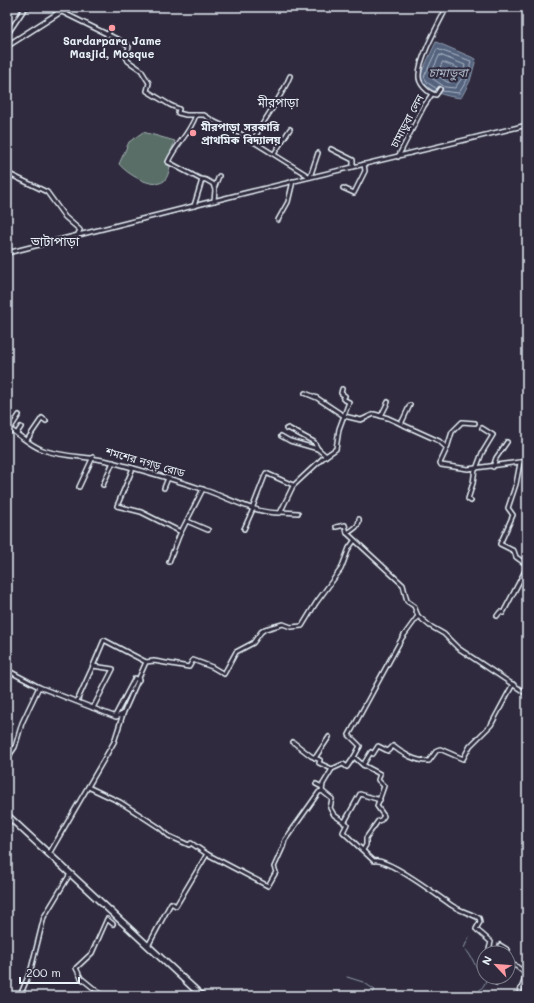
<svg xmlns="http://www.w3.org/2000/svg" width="534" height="1003" font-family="Mali,'Noto Sans Bengali',sans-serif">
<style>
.green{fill:#5a6e68;stroke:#a1b0b0}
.water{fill:#54627d;stroke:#8f9bae}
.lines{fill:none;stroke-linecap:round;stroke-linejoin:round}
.shore{stroke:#adb8c7;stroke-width:1}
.stream{stroke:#8f9bae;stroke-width:1}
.minor-casing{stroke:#e8f1f8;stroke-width:6}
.major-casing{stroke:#e8f1f8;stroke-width:7}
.highway-casing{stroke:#e8f1f8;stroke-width:8}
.minor{stroke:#2f2a3d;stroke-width:3}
.major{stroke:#2f2a3d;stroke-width:4}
.highway{stroke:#2f2a3d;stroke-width:5}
.poi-dot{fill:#ff9aa2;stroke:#2f2a3d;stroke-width:1.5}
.labels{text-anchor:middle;stroke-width:4;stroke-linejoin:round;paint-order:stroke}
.poi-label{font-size:11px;font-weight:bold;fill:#e8f1f8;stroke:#2f2a3d}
.street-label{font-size:11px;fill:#e8f1f8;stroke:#2f2a3d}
.water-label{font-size:12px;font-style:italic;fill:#adb8c7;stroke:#2f2a3d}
.neighbourhood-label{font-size:12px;fill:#e8f1f8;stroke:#2f2a3d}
.quarter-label{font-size:13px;fill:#e8f1f8;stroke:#2f2a3d}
</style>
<rect width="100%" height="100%" fill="#2f2a3d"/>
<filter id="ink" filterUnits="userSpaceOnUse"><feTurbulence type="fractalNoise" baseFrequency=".025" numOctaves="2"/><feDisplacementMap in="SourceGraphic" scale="8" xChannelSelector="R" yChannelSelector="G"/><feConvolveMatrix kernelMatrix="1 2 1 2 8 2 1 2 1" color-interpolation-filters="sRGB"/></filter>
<g filter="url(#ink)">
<!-- green -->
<path class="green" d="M143,132L175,141L166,164L170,166C169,171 168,177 164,181C152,190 126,173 119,164L129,142Z"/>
<!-- water -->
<path class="water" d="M436,42L476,59L470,81L461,98C443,96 430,92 419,78Z"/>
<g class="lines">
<!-- shore -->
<g class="shore">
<path d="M440,55L465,65L462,78L455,88L445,87L430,77Z"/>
<path d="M443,62L458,68L452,82H447L437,75Z"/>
<path d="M437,89L428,83L424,77L437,49L471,61L467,80L459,93L442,91"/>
</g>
<!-- stream -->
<g class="stream">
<path d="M469,937L464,948C474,957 474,969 484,975"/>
<path d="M347,977L363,982L375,990L371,996"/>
<path d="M473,996C479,991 487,985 486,977"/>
</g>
<defs>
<g id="minor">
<path d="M47,7L62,12L125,43L129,47L126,57L128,61L141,70L149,83L147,91L170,105L179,109L178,113L186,115H204L215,122L241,134L310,177"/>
<path d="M25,8L34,7"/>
<path d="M7,35L25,8L20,7"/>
<path d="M107,36L111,28"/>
<path d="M440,89L436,95C428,93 418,84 419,75C419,58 439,23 447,7"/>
<path d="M253,141C264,118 281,99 290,76"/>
<path d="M331,149L353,160V167"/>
<path d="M274,154L290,129"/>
<path d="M398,157L424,106L432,94"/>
<path d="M7,173L47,192L65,217L80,230L77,236"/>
<path d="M310,177L318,153"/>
<path d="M201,179L206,180L213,184L215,190L214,201"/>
<path d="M215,186L219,176"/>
<path d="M343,188L354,193L365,171L364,164"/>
<path d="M194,206L202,180L168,162C176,144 189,135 196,115"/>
<path d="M278,220L288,202L293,181"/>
<path d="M7,253L245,193L527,125"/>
<path d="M305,393L317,398L344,416L361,420L374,414L388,418L439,441L447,448L440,463L441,465L468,469L527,461"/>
<path d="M381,416L388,402"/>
<path d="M401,424L410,405"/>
<path d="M7,427C18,434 31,446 43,450C67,458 91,456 115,463C144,471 173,479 202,489C228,497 252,513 280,513L293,486L323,458L336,449L339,429L349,402L343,399L345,396L341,393L342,389"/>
<path d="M10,429L19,415"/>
<path d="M286,429L288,428L314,442L318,449L326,456"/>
<path d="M17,433L21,427"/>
<path d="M281,436L290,441L318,449"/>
<path d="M27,440L42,418L46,421"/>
<path d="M447,448L452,432L462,422L475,423"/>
<path d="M520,463L516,484L508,508L513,515L500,544L514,551L516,557L527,565"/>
<path d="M493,467L496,458L507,442"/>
<path d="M133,468L117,506L141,512L181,532"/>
<path d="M476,469L482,453L493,435L482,428"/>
<path d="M103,485L113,462"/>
<path d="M79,487L93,457"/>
<path d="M164,488L168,478"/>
<path d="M471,501L468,499L473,483L475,469"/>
<path d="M252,509L266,473L293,485"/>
<path d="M281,512L298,513"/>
<path d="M359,519C360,526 353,530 347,533L403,585L407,601L414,606L418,616L430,626L444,634L458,648L527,694"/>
<path d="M187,521L208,530"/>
<path d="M336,527L345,525L347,533"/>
<path d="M244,529L253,509"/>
<path d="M169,562L179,536L203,489"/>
<path d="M418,616L402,638L349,735L360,746L354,757L363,765L371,752L373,754L378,746L388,751L393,746C401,753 417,762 429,761L437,750L440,749L463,759L470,746L491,725L513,684"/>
<path d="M497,616L500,612L503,613L527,567"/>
<path d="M93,666L104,640L146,662"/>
<path d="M7,670L39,687"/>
<path d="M8,680L10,672"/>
<path d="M77,701L93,666L113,669L93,708"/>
<path d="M115,716L135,678L139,680"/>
<path d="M315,758L329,737"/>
<path d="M7,759L15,747L22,723L39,687L116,717L123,714L146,662L154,661L189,667L193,660L212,667L224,674L236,652L253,643L261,632L265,629L283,624L291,627L302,626L316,603L341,569L349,548L354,541"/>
<path d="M332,769L343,764L347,767L354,757"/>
<path d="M316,784L322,787"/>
<path d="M88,787L120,802L160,828L169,836L189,845L191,843L207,854"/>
<path d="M322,791L332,799L330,808L334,815L347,824L343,832L374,861C388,858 438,896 451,905C460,911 470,913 479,918L480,922L476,929L491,942L489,949L498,953"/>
<path d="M344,823L360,794L380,800"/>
<path d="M363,850L366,845V838L378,821L381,820L384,816L377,806L384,786L378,780L380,774L363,765"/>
<path d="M49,854L114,742L123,714"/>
<path d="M500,945L508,950L506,953"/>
<path d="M148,946L171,903L176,906L207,854L268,886L276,872L274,867L283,847L285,840L319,792L322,791L323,784L332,769L319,763L320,760L311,756L293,742"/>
<path d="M508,964L516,966L525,973L524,981L527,983"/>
<path d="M495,977L493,981L497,983"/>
<path d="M20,996L31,969L44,917L70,874"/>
<path d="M103,996L81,978L76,968L92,953L107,919L113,924"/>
<path d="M518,996L524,981"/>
</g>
<path id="major" d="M7,46L68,7"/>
<path id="highway" d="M7,815L202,996"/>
</defs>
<!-- minor casing -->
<use href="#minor" class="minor-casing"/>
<!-- major casing -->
<use href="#major" class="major-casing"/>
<!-- highway casing -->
<use href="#highway" class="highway-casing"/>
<!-- minor -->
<use href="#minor" class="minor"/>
<!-- major -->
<use href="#major" class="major"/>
<!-- highway -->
<use href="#highway" class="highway"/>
</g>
</g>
<!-- markers -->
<g class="poi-dot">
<circle cx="112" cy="28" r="4"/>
<circle cx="193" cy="133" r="4"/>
</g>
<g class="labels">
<!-- poi labels -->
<g class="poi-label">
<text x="112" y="45">Sardarpara Jame<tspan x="112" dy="13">Masjid, Mosque</tspan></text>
<text x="201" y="131" text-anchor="start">মীরপাড়া সরকারি<tspan x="201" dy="13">প্রাথমিক বিদ্যালয়</tspan></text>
</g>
<!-- street labels -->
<g class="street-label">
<text transform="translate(407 121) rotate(-62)" y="4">চামাডুবা লেন</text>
<text transform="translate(145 462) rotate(16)" y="4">শমশের নগড় রোড</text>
</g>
<!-- water labels -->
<g class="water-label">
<text x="448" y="77">চামাডুবা</text>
</g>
<!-- neighbourhood labels -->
<g class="neighbourhood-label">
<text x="278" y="107">মীরপাড়া</text>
</g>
<!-- quarter labels -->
<g class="quarter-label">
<text x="55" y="246">ভাটাপাড়া</text>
</g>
</g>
<!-- margin -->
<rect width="534" height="1003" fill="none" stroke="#2f2a3d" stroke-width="24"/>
<rect x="12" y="12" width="510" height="979" fill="none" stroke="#e8f1f8" stroke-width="1.5" filter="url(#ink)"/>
<!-- north arrow -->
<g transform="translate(496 965) rotate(296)"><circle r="19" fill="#2f2a3d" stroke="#797a88"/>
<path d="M0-3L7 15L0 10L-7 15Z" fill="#ff9aa2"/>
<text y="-6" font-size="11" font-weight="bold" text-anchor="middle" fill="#e8f1f8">N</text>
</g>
<!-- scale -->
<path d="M20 977v6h59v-6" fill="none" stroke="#e8f1f8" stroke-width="2"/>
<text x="26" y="977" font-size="12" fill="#e8f1f8" stroke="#2f2a3d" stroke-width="3" paint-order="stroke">200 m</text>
</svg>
